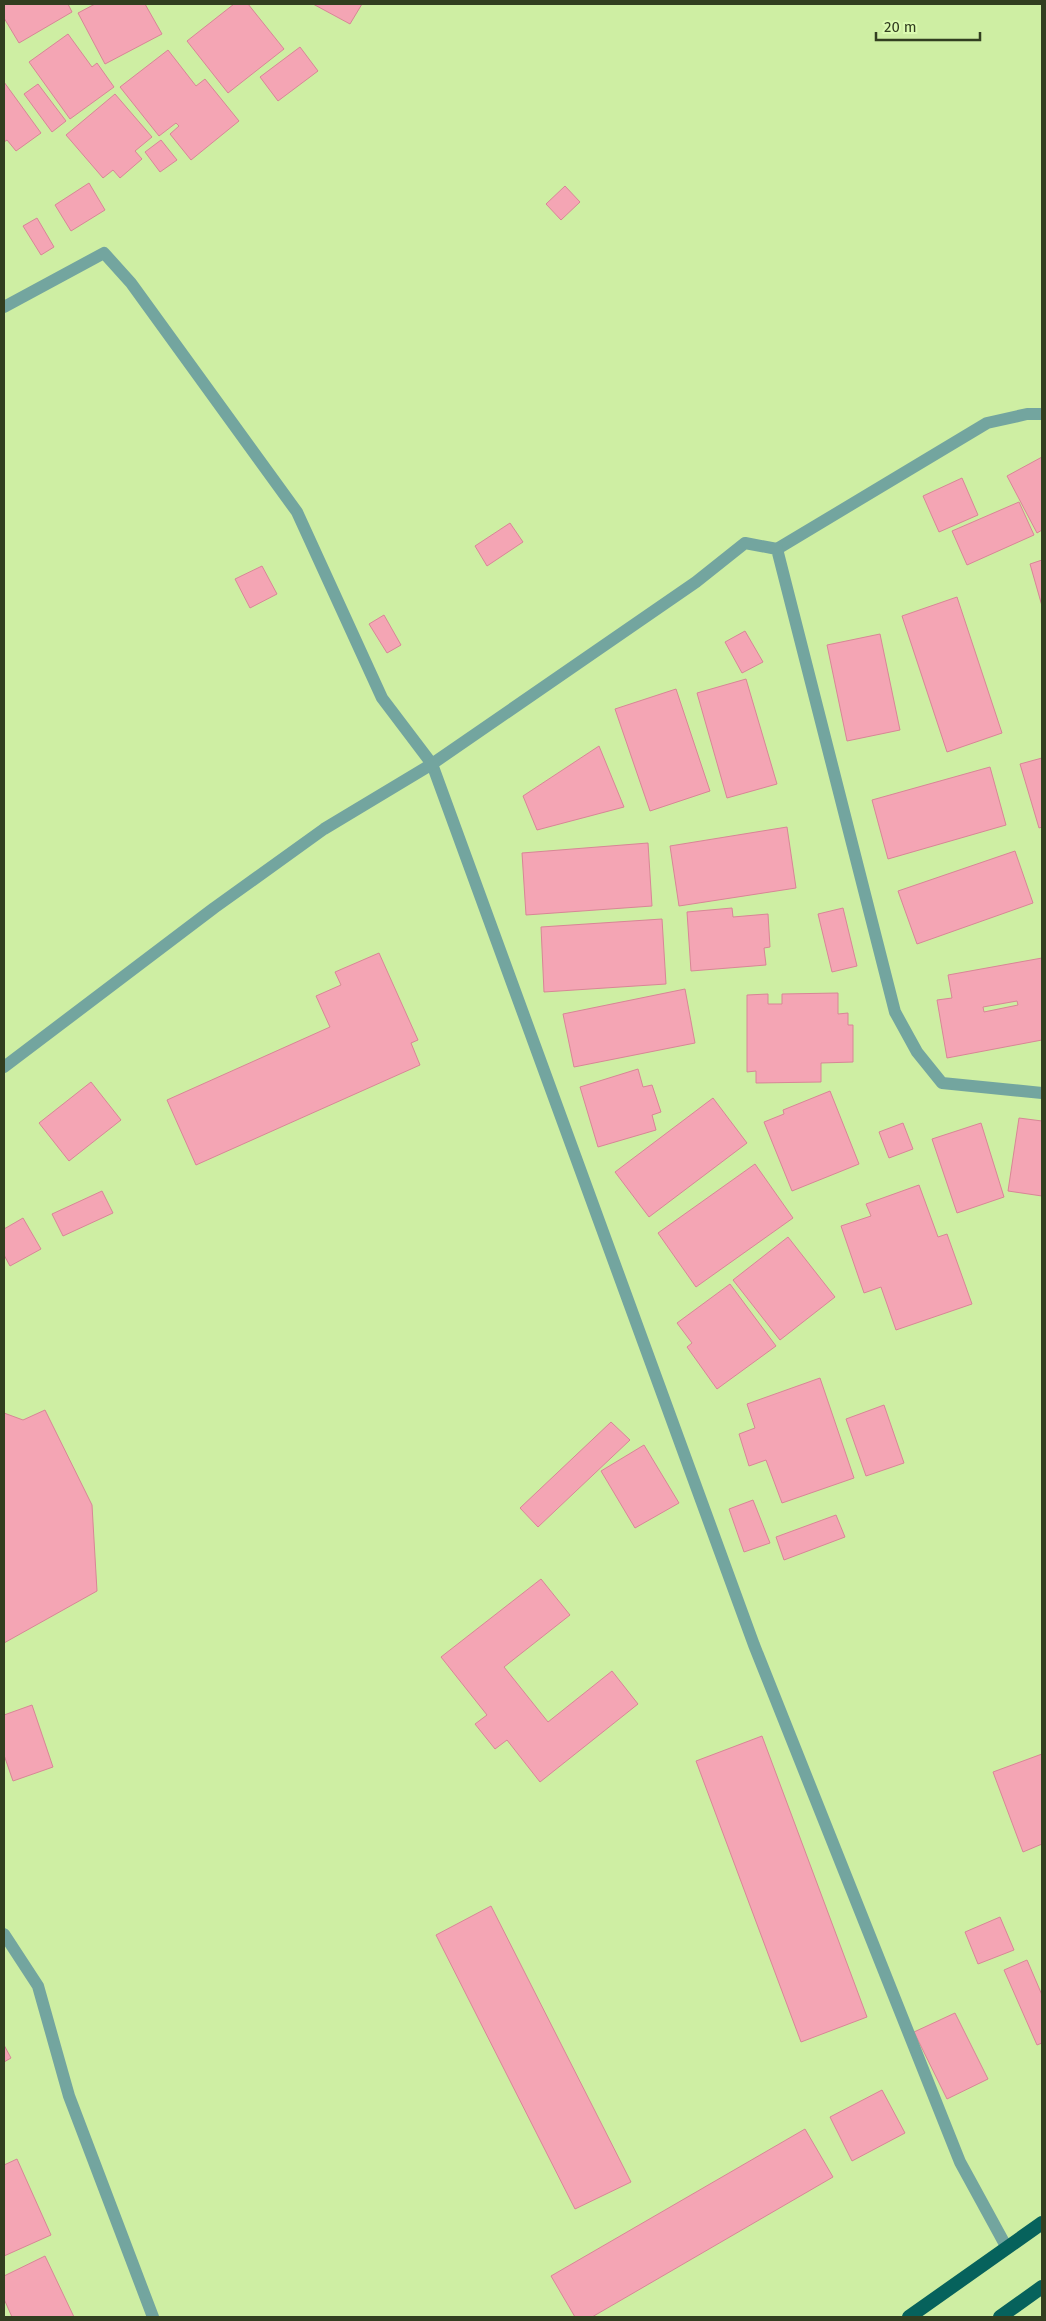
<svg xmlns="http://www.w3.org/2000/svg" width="1046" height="2321" font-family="'Fira Sans',sans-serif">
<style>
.building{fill:#f4a5b4;stroke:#d88696;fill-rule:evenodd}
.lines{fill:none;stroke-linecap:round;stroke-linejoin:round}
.minor{stroke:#73a59f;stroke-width:12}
.trunk{stroke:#06625c;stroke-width:14}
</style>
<rect width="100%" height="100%" fill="#ceeea3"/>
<!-- building -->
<g class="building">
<path d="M4,4H68L72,12L19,43L4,18Z"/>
<path d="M95,4H145L162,34L105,64L78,13Z"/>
<path d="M234,4H248L284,49L228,93L187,41Z"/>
<path d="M313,4H362L350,24Z"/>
<path d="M68,34L92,67L97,63L114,87L70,119L29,62Z"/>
<path d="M300,47L318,71L278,101L260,77Z"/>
<path d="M168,50L196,86L205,79L239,121L191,160L170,134L179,126L176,123L159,136L120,87Z"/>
<path d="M4,82L41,133L16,151L7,140L4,142Z"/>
<path d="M38,84L66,121L52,132L24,94Z"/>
<path d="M115,94L152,137L135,151L142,159L120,178L113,170L103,178L66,135Z"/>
<path d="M161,140L177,160L160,172L145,152Z"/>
<path d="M89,183L105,210L71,231L55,205Z"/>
<path d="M565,186L580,202L561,220L546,204Z"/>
<path d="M37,218L54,247L41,255L23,226Z"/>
<path d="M1042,457V530L1037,533L1007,476Z"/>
<path d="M962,478L978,515L939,532L923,496Z"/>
<path d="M1019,502L1034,535L967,565L952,531Z"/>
<path d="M510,523L523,542L487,566L475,546Z"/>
<path d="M1042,560V606L1030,564Z"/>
<path d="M262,566L277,594L250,608L235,579Z"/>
<path d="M957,597L1002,733L947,752L902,616Z"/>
<path d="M384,615L401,645L387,653L369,624Z"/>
<path d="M745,631L763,662L742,673L725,642Z"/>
<path d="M880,634L900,730L847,741L827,645Z"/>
<path d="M746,679L777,784L727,798L697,693Z"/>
<path d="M676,689L710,791L650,811L615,709Z"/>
<path d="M599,746L624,807L537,830L523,796Z"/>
<path d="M1042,758V827L1039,828L1020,764Z"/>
<path d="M990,767L1006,825L888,859L872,800Z"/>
<path d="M787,827L796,888L679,906L670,846Z"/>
<path d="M648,843L652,906L526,915L522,853Z"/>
<path d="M1015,851L1033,903L917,944L898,891Z"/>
<path d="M732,908L733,917L768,914L770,947L764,948L766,965L691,971L687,912Z"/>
<path d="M843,908L857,966L832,972L818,914Z"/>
<path d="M662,919L666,984L544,992L541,927Z"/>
<path d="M379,953L418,1040L411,1043L420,1065L196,1165L167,1100L330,1027L316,996L341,985L335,972Z"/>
<path d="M1042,958V1040L947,1058L937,1000L952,998L948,975ZM1017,1001L1018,1005L984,1012L983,1007Z"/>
<path d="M685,989L695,1043L574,1067L563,1014Z"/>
<path d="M838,993V1014L848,1013V1025H853V1062L821,1063V1082L756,1083V1071L747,1072V995L768,994V1004H782V994Z"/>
<path d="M638,1069L643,1087L652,1085L661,1112L652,1115L656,1130L598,1147L580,1087Z"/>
<path d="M91,1082L121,1120L69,1161L39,1123Z"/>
<path d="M830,1091L859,1164L792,1191L764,1122L784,1114L783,1110Z"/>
<path d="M713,1098L747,1143L649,1217L615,1172Z"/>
<path d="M1019,1118L1042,1121V1196L1008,1191Z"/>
<path d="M903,1123L913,1149L889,1158L879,1132Z"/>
<path d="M981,1123L1004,1197L957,1213L932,1139Z"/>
<path d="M755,1164L793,1218L696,1287L658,1233Z"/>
<path d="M919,1185L938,1237L947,1234L972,1304L896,1330L881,1287L864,1293L841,1226L871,1216L866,1204Z"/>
<path d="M102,1191L113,1213L63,1236L52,1214Z"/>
<path d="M23,1218L41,1249L10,1266L4,1255V1229Z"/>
<path d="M788,1237L835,1297L780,1340L733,1280Z"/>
<path d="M730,1284L776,1346L717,1389L687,1347L692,1343L677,1323Z"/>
<path d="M820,1378L854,1478L782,1503L766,1460L749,1466L739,1434L755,1428L747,1404Z"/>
<path d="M884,1405L904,1463L866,1476L846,1419Z"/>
<path d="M45,1410L92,1505L97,1591L4,1643V1413L23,1420Z"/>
<path d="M611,1422L630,1440L538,1527L520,1508Z"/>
<path d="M644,1445L679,1503L635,1528L601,1471Z"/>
<path d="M753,1500L770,1543L744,1552L729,1509Z"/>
<path d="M836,1515L845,1537L784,1560L776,1537Z"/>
<path d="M541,1579L570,1615L504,1667L548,1722L612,1671L638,1704L540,1782L507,1740L495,1749L475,1724L487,1715L441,1657Z"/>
<path d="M32,1705L53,1767L13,1781L4,1755V1715Z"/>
<path d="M762,1736L867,2017L801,2042L696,1761Z"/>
<path d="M1042,1754V1844L1023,1852L993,1772Z"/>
<path d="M491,1906L631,2182L575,2209L436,1935Z"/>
<path d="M1000,1917L1014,1950L978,1964L965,1932Z"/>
<path d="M1027,1960L1042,1995V2043L1037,2045L1004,1970Z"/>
<path d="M955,2013L988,2079L947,2099L914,2032Z"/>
<path d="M4,2045L11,2058L4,2062Z"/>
<path d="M882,2090L905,2133L852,2161L830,2117Z"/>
<path d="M805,2129L833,2177L592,2317H575L551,2276Z"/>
<path d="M17,2159L51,2235L4,2256V2165Z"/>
<path d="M45,2256L74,2317H12L4,2299V2276Z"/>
</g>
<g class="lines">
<!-- minor -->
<g class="minor">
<path d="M4,307L104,253L131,283L297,512L382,698L432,764L754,1645L960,2162L1007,2248"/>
<path d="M777,549L987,423L1027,414H1042"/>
<path d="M4,1067L214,908L324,829L432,764L696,582L745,543L777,549L895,1012L917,1052L942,1083L1042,1093"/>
<path d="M4,1934L38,1986L69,2096L153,2317"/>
</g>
<!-- trunk -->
<g class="trunk">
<path d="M909,2317L1042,2223"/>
<path d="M1000,2317L1042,2287"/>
</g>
</g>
<!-- border -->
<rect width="1046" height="2321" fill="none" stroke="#323e20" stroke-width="10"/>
<!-- scale -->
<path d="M876 32v8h104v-8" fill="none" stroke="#323e20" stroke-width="2.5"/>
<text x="884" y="32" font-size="15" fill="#323e20" stroke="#dbfbb0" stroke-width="4" paint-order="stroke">20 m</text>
</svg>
